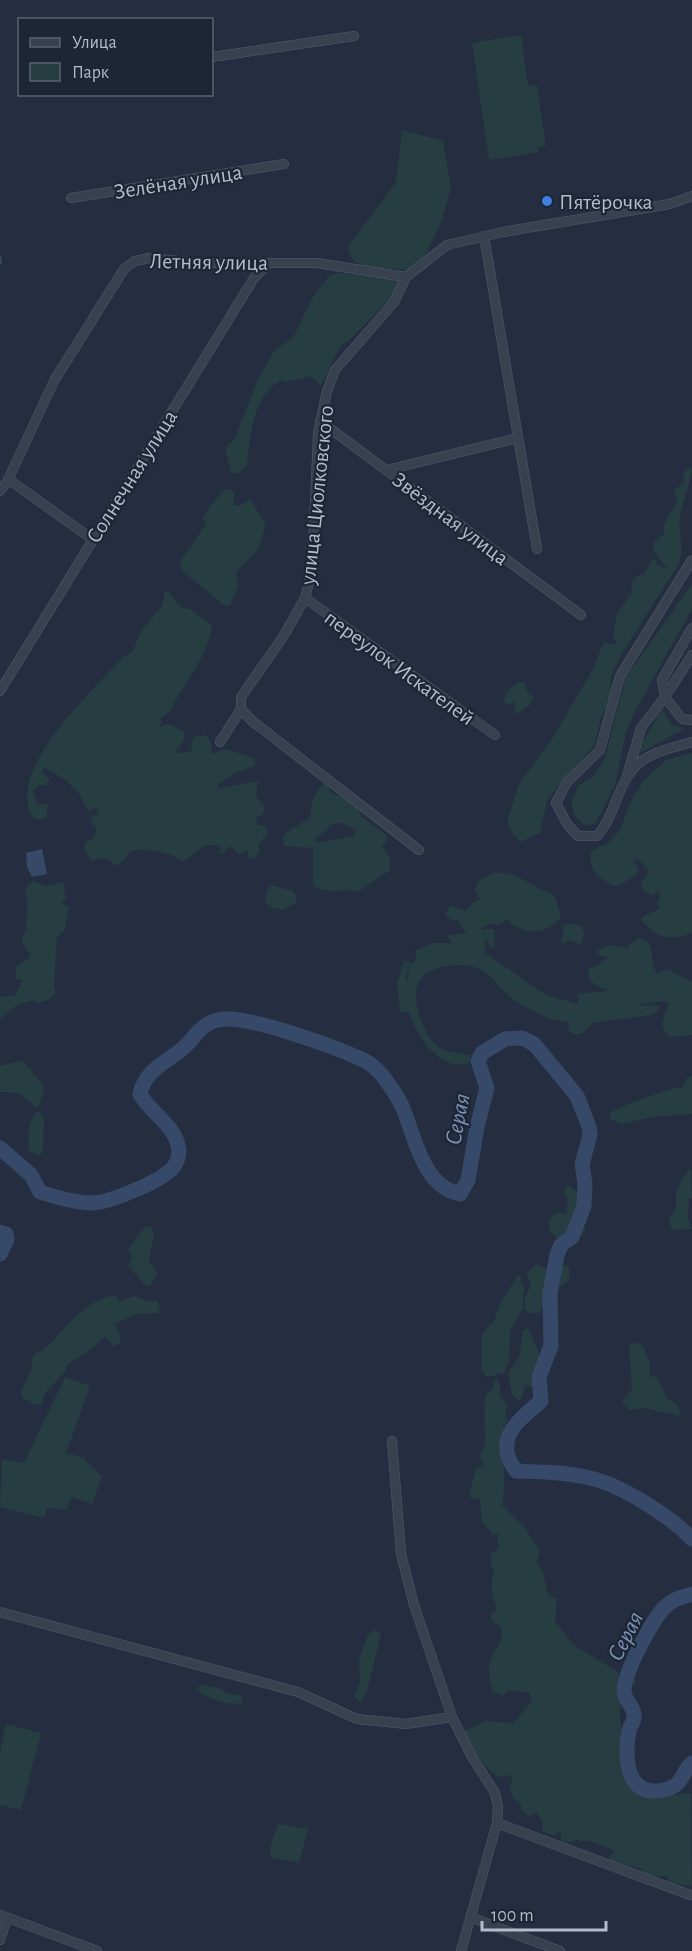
<svg xmlns="http://www.w3.org/2000/svg" width="692" height="1951" font-family="'Alegreya Sans',sans-serif">
<style>
.green{fill:#263d41;fill-rule:evenodd}
.water{fill:#374968}
.lines{fill:none;stroke-linecap:round;stroke-linejoin:round}
.stream{stroke:#374968;stroke-width:2}
.river{stroke:#374968;stroke-width:15}
.minor-casing{stroke:#535c6b;stroke-width:10}
.minor{stroke:#384150;stroke-width:9}
.shop-dot{fill:#3f7fe0;stroke:#1d2635;stroke-width:2}
.labels{text-anchor:middle;stroke-width:4.5;stroke-linejoin:round;paint-order:stroke}
.street-label{font-size:22px;fill:#b4bccb;stroke:#1d2635}
.poi-label{font-size:22px;fill:#b4bccb;stroke:#1d2635;text-anchor:start}
.water-label{font-size:24px;font-style:italic;fill:#7b90b3;stroke:#1d2635}
</style>
<rect width="100%" height="100%" fill="#242e40"/>
<!-- green -->
<g class="green">
<path d="M521,35L528,86L537,85L546,146L538,147V152L489,160L472,43Z"/>
<path d="M402,130L443,141L451,188L440,225L424,259L408,270L367,267L356,263L350,255L348,247L396,182Z"/>
<path d="M339,273L399,279L394,294L354,336L340,347L321,386L311,376L286,382L281,380C252,396 250,437 247,466L237,474L231,473L225,447L234,440L257,382L274,351L294,336L312,298L329,276Z"/>
<path d="M691,466C692,485 682,499 680,517C677,536 686,547 678,565L621,655L610,679L612,695L600,720L595,744L548,798L540,833L520,842L512,833L507,821L519,784L554,736L594,667L604,641L613,645L617,643L613,637L617,614L632,592L631,582L637,576L644,574L654,557L657,565L667,569L653,549L654,542L664,534V524L678,500L674,490L684,483L683,474Z"/>
<path d="M225,489L234,491V505L237,506L250,500L266,524L259,548L236,573L238,586L230,606L224,605L181,570V560L206,524L203,518L210,506Z"/>
<path d="M692,584V609L634,713L626,732L615,786L595,824L584,825L574,815L571,802L579,785L595,775L605,757L626,677Z"/>
<path d="M165,592H169L182,608L190,609L212,625C208,658 183,684 169,713L161,717L162,723L157,727L171,724L185,733L183,742L174,754L192,751L191,743L195,737L206,735L211,742L212,754L226,749L254,758L255,766L237,772L218,784L219,788L258,781L256,797L265,806L263,814L256,818L258,825L264,826L269,832L258,845L260,851L255,858H250L247,850L240,855L230,846L223,854L219,852L220,846C200,841 197,854 183,861C168,852 150,849 132,850L118,866L105,858L91,860L85,849V842L93,838L97,828L90,822L93,816L98,815L96,808L89,811C84,805 81,796 77,791C70,783 55,772 45,768L41,771L50,780L45,785H39L33,791L37,803L48,805L46,818L41,820L33,818C3,770 95,689 124,656L132,653L141,631L162,606Z"/>
<path d="M518,682H525L527,691L534,697L530,705L517,714L514,710L516,701L507,705L504,701L506,692Z"/>
<path d="M662,709L671,724L684,729L640,753V747Z"/>
<path d="M692,753V933C669,942 659,939 641,920L642,917L659,909L657,901L661,896L658,892L651,895L642,890L641,884L649,871L637,858L633,862L639,868L637,875L616,887C599,879 588,871 591,851L608,843L620,830L631,801L644,780L666,760Z"/>
<path d="M323,783L329,786L331,793L356,803L362,817L387,836L386,842L381,846L390,858V870L359,891C342,888 329,895 313,886V848L284,846L282,837C291,828 301,825 310,817L313,799ZM344,823L356,831L354,836L317,843L315,839L333,824Z"/>
<path d="M495,872L514,875L555,896L561,918C545,935 523,936 506,919L499,925L490,923L481,929H494L495,946L490,949L488,941L485,940V953L546,995L578,1004V994L609,991L597,986L589,979L588,969L600,964L608,957L596,954L597,951L609,945L626,948L639,938C657,940 648,961 657,973L667,969L692,982V1035L670,1037C656,1025 665,1018 669,1004L664,1001L636,1005L659,1006L658,1010L651,1015L593,1023L581,1034H573L568,1029L569,1022C551,1022 523,1007 510,997C500,989 493,977 483,971C468,962 444,964 429,972C404,985 420,1029 436,1045C444,1052 460,1054 471,1055L469,1063C442,1073 415,1036 410,1013L400,1011L397,983L404,961L411,962L406,977L407,983L410,967L416,959L415,951L433,943H452L447,936L466,933L458,920H451L445,915L450,905L465,911L472,903L480,899L475,891L477,882Z"/>
<path d="M33,881L47,886L63,882L66,898L61,902L69,908L64,931L57,937L54,985L56,993C51,999 45,1002 37,1003L34,1000L17,1005L0,1019V997L15,995L23,980L16,979V967L28,959L30,953C16,936 24,942 26,927C27,919 29,900 25,894L27,887Z"/>
<path d="M272,885L293,891L297,897L295,904L282,910L270,907L265,900L268,889Z"/>
<path d="M575,924L582,927L584,936L581,945L570,940L564,944L560,942L564,934L562,925Z"/>
<path d="M20,1061L25,1063L44,1087L40,1105L36,1107L18,1093L0,1092V1066Z"/>
<path d="M692,1075V1114L652,1117L621,1124L610,1119V1113C617,1107 672,1087 683,1087L687,1078Z"/>
<path d="M40,1112L45,1121C42,1130 45,1141 42,1153L38,1155L29,1151C28,1141 28,1122 35,1113Z"/>
<path d="M691,1168L692,1198L689,1199L688,1218L692,1229L672,1230L669,1218L676,1210V1196L681,1180Z"/>
<path d="M568,1186C585,1191 582,1217 585,1231L577,1238L560,1241L550,1232L549,1220L557,1212L566,1214L568,1200L564,1191Z"/>
<path d="M146,1226L152,1227L154,1234L149,1262L157,1273L151,1285L145,1286L128,1265L132,1259L128,1249Z"/>
<path d="M536,1264L546,1269L552,1265L556,1270L562,1264L569,1267L570,1277L565,1284L550,1290L548,1297H543L545,1308L539,1313H530L525,1310V1298L531,1285L527,1274Z"/>
<path d="M521,1275V1283L524,1286L523,1308L510,1331L509,1361L504,1373L487,1377L481,1370L482,1335L495,1319L499,1306L517,1276Z"/>
<path d="M116,1295L119,1301L135,1296L148,1302L157,1300L160,1308L157,1313L137,1314L115,1324L121,1338L119,1344L114,1347L105,1336C99,1345 77,1358 67,1365L66,1371L45,1393L42,1404L33,1405L29,1400L23,1399L21,1392L32,1368V1358C36,1352 42,1352 47,1347C66,1328 85,1299 116,1295Z"/>
<path d="M528,1328L542,1360L535,1371L536,1382L531,1387L525,1385L520,1402L512,1394L508,1374L519,1357L523,1331Z"/>
<path d="M634,1342L642,1345L650,1363V1378L655,1375L667,1398L677,1404L681,1414L678,1416L645,1408L629,1410L622,1402L632,1389L629,1346Z"/>
<path d="M65,1377L90,1386L66,1453L82,1457L102,1476L92,1504L72,1497L67,1510L47,1508L45,1516L40,1517L0,1507L2,1459L24,1463Z"/>
<path d="M497,1379L500,1385V1397L507,1403L505,1417L508,1420L504,1426C503,1440 506,1497 502,1505L524,1527L540,1551L537,1562L544,1575L548,1594L557,1599L555,1621L574,1645L618,1672L621,1678L628,1672L634,1676L636,1683L622,1693L620,1713L625,1779L632,1786L640,1781L644,1784L643,1793L650,1798L691,1793L692,1886L672,1884L667,1877L643,1874L640,1868L611,1862L609,1857L615,1851L593,1842L577,1840L565,1843L561,1840V1831L554,1835L542,1832L543,1823L537,1813L529,1816L521,1810V1804L515,1800L509,1790L512,1781L511,1775L497,1777C483,1764 469,1750 464,1731L486,1721L514,1723L532,1700L529,1692L508,1691L502,1696L493,1691C491,1684 488,1674 489,1667C491,1649 505,1647 501,1626L493,1622L490,1616L497,1609C493,1596 488,1585 494,1572L491,1565V1553L498,1549V1534L493,1535L482,1522L480,1498L472,1499L469,1495L476,1469L483,1466L480,1456C481,1450 485,1447 485,1443C486,1424 482,1413 487,1393L493,1390L494,1380Z"/>
<path d="M375,1630L381,1634L367,1691L360,1702L354,1697L360,1682L359,1660L368,1635Z"/>
<path d="M202,1685L219,1688L226,1693L242,1696V1703C231,1706 202,1698 196,1688Z"/>
<path d="M6,1724L41,1733L21,1810L0,1805V1753Z"/>
<path d="M278,1824L308,1829L299,1863L270,1857L271,1845Z"/>
</g>
<!-- water -->
<path class="water" d="M42,849L47,874L32,877L27,867L26,853Z"/>
<g class="lines">
<!-- stream -->
<path class="stream" d="M0,256L1,263"/>
<!-- river -->
<g class="river">
<path d="M0,1148L31,1175L40,1192C55,1197 78,1203 94,1203C110,1202 155,1183 167,1173C175,1168 179,1159 179,1150C176,1125 150,1113 140,1094C146,1065 176,1060 192,1039C201,1027 210,1020 225,1019C252,1017 339,1048 365,1061C372,1064 381,1073 385,1079C391,1088 398,1097 402,1106C415,1136 422,1186 460,1194L468,1180L477,1127L487,1088L478,1061L482,1053L505,1039L522,1038L534,1044L577,1096L589,1127L590,1135L582,1164L585,1184L584,1206L572,1237L561,1245L557,1255L550,1293L551,1346L539,1377L541,1401C518,1421 492,1439 516,1471C541,1472 565,1472 590,1478C621,1485 670,1516 692,1539"/>
<path d="M0,1232L6,1234L7,1239L0,1254"/>
<path d="M692,1594C683,1597 675,1598 667,1605C653,1617 626,1670 624,1689C623,1701 636,1707 634,1718C634,1722 630,1726 629,1730C624,1757 626,1799 664,1790C686,1785 681,1770 692,1763"/>
</g>
<defs>
<g id="minor">
<path d="M212,57L354,36"/>
<path d="M71,198L284,164"/>
<path d="M484,236L537,549"/>
<path d="M320,421L581,615"/>
<path d="M387,470L518,438"/>
<path d="M8,479L92,539"/>
<path d="M0,491L7,482L54,381L124,269L135,261L149,258L198,263H317L406,277"/>
<path d="M692,560L620,676L600,750L567,782L556,803L567,824L578,836H597C616,815 618,780 639,763C654,751 675,747 692,742"/>
<path d="M305,598L495,735"/>
<path d="M692,655L665,697L682,719L692,720"/>
<path d="M0,691L254,278L268,264"/>
<path d="M220,742L241,709"/>
<path d="M627,776L641,728L665,697L662,680L692,628"/>
<path d="M419,850L252,721L241,709V697L283,637L305,598L309,582L314,526L318,434L327,391L335,370L394,302L406,277L447,245L503,232L670,204L692,196"/>
<path d="M392,1441L401,1554L414,1605L452,1717L472,1757L495,1793L498,1807L497,1823L461,1951"/>
<path d="M0,1612L298,1692L357,1719L406,1724L452,1717"/>
<path d="M497,1823L690,1895"/>
<path d="M0,1915L97,1951"/>
<path d="M470,1917L560,1951"/>
<path d="M0,1940L7,1918"/>
</g>
</defs>
<!-- minor casing -->
<use href="#minor" class="minor-casing"/>
<!-- minor -->
<use href="#minor" class="minor"/>
</g>
<!-- markers -->
<circle class="shop-dot" cx="547" cy="201" r="6"/>
<g class="labels">
<!-- street labels -->
<g class="street-label">
<text transform="translate(178 181) rotate(-9)" y="8">Зелёная улица</text>
<text transform="translate(209 261) rotate(1)" y="8">Летняя улица</text>
<text transform="translate(131 476) rotate(-58)" y="8">Солнечная улица</text>
<text transform="translate(316 495) rotate(-84)" y="8">улица Циолковского</text>
<text transform="translate(451 518) rotate(37)" y="8">Звёздная улица</text>
<text transform="translate(400 667) rotate(36)" y="8">переулок Искателей</text>
</g>
<!-- poi labels -->
<g class="poi-label">
<text x="559" y="209">Пятёрочка</text>
</g>
<!-- water labels -->
<g class="water-label">
<text transform="translate(457 1119) rotate(-79)" y="8">Серая</text>
<text transform="translate(625 1636) rotate(-63)" y="8">Серая</text>
</g>
</g>
<!-- legend -->
<rect x="18" y="18" width="195" height="78" fill="#1d2635" stroke="#596271" stroke-width="1.5"/>
<rect x="30" y="38" width="30" height="9" fill="#384150" stroke="#596271" stroke-width="1.5"/>
<text x="72" y="48" font-size="18" fill="#b4bccb">Улица</text>
<rect x="30" y="63" width="30" height="18" fill="#263d41" stroke="#596271" stroke-width="1.5"/>
<text x="72" y="78" font-size="18" fill="#b4bccb">Парк</text>
<!-- scale -->
<path d="M482 1921v9h124v-9" fill="none" stroke="#b4bccb" stroke-width="3"/>
<text x="491" y="1921" font-size="18" fill="#b4bccb" stroke="#1d2635" stroke-width="4.5" paint-order="stroke">100 m</text>
</svg>
